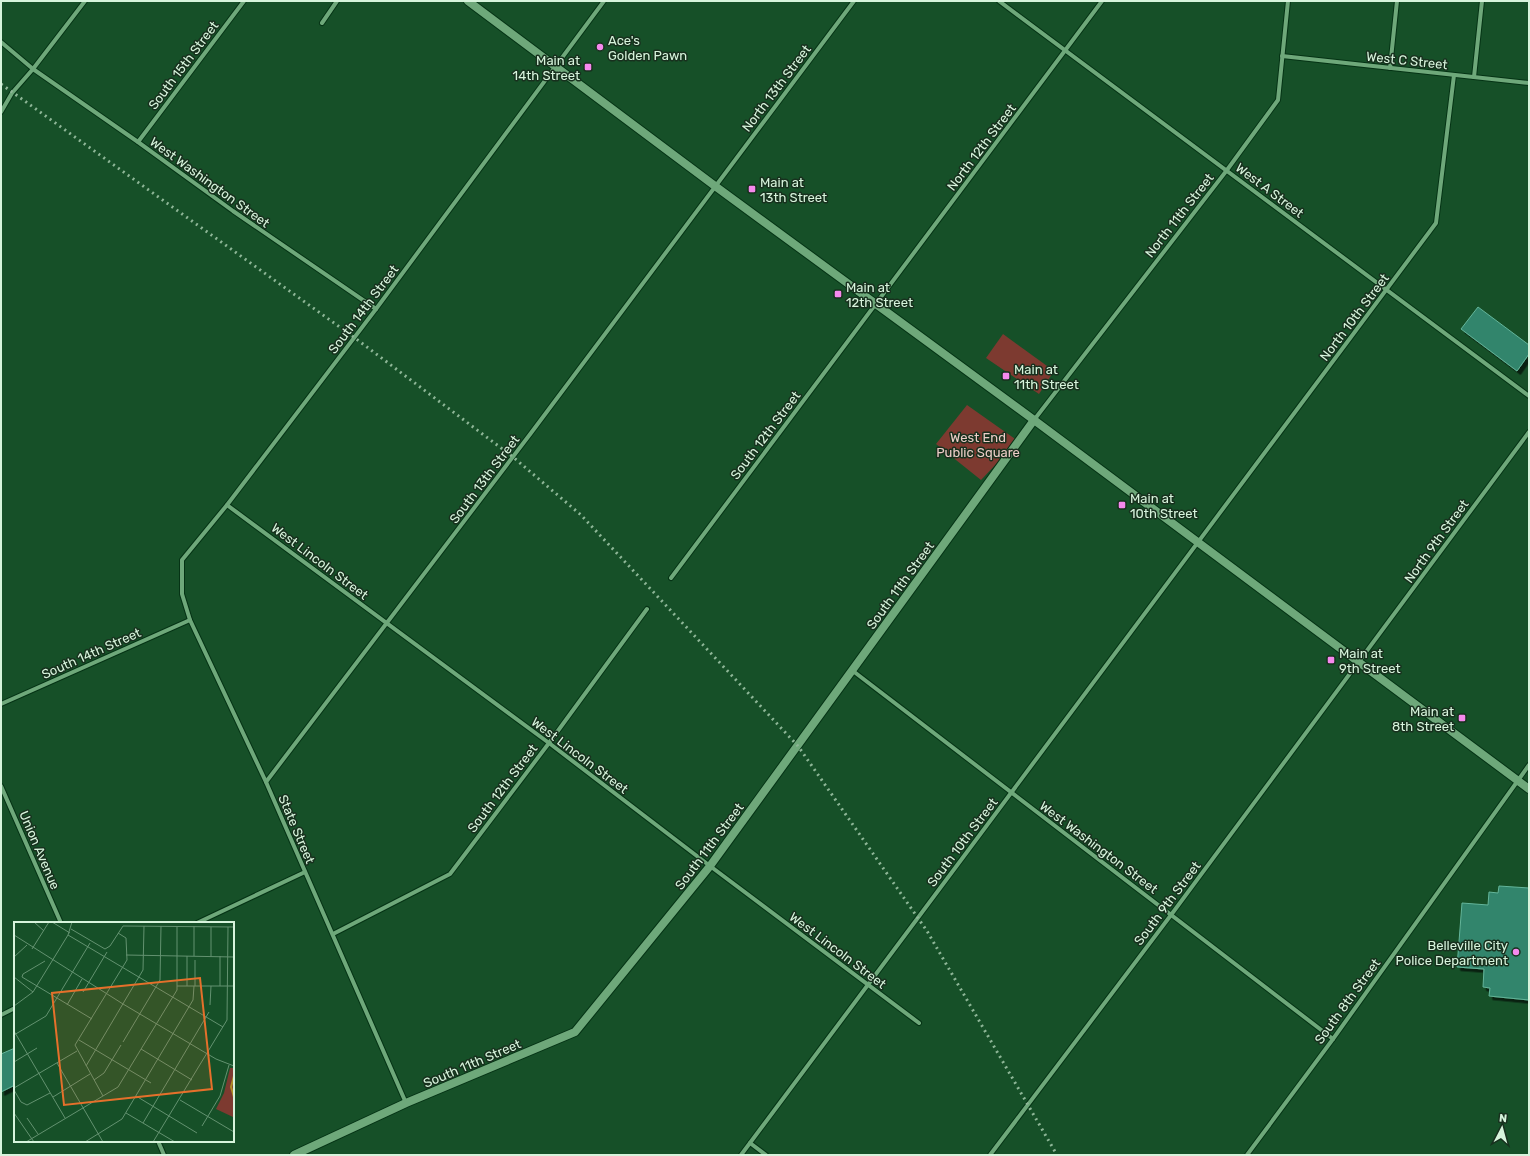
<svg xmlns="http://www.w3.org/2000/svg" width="1530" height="1156" font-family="Rubik,sans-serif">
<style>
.green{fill:#7d3a30}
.building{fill:#31856c;stroke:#64b59a;filter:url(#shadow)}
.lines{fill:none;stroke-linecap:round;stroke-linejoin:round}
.street-casing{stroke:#053315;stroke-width:6}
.secondary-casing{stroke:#053315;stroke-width:10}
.street{stroke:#6ea87a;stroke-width:4}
.secondary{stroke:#6ea87a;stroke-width:8}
.rail{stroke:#8eb697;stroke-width:3;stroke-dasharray:2 4;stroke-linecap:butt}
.poi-dot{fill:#f689ed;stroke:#18301e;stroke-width:1.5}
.labels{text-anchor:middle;stroke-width:3;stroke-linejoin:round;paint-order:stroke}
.poi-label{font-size:13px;fill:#d7f4dc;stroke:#18301e;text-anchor:start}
.street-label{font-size:13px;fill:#d7f4dc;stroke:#18301e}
.park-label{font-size:13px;fill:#edcdc7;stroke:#18301e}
.inset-river{fill:none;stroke:#ae8d25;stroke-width:2}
.inset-road{fill:none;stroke:#639270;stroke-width:1}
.view{fill:#e5702b;fill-opacity:0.15;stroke:#e5702b;stroke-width:2}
.inset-edge{fill:none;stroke:#d7f4dc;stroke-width:2}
</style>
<defs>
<filter id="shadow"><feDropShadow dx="3.5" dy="3.5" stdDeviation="0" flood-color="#0009"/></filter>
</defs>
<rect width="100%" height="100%" fill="#165028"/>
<!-- green -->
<g class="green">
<path d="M1003,334L1054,371L1039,394L986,358Z"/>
<path d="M967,405L1018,441L981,480L936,444Z"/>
</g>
<!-- building -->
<g class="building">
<path d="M1478,307L1529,345V354L1517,371L1461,329Z"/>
<path d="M1499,886L1529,888V1000L1489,996L1490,988L1483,987L1484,969L1457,967L1462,903L1488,905L1489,892L1498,893Z"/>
<path d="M15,1048V1085L1,1092V1054Z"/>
</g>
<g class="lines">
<defs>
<g id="street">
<path d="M999,1L1529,396"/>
<path d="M322,23L337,1"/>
<path d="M1,42L33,69L138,142L233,211L376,309"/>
<path d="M1282,56L1529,83"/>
<path d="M1390,68L1397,1"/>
<path d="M1474,77L1482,1"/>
<path d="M1,112L12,93L33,69L85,1"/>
<path d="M138,142L244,1"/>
<path d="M1034,420L1227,170L1278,100L1288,1"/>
<path d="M227,505L549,743L710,866L919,1023"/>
<path d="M671,578L1102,1"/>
<path d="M853,671L1333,1039"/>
<path d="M1,704L190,620"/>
<path d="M266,782L531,433L854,1"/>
<path d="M1,786L61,923"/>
<path d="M197,923L305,872"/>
<path d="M333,934L450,874L549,743L647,609"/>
<path d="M1,1015L15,1008"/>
<path d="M406,1103L266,782L190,620L182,594V560L227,505L376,309L604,1"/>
<path d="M158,1141L164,1155"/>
<path d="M750,1143L766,1155"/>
<path d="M741,1155L1436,223L1454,75"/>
<path d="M990,1155L1171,915L1529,432"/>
<path d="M1247,1155L1333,1039L1529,765"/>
</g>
<g id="secondary">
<path d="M468,1L715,186L1034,420L1529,789"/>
<path d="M294,1155L406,1103L575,1032L710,866L1034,420"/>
</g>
</defs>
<!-- street casing -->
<use href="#street" class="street-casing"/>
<!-- secondary casing -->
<use href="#secondary" class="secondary-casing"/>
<!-- street -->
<use href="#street" class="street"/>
<!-- secondary -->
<use href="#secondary" class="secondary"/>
<!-- rail -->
<path class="rail" d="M1,84L355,338L513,457L581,515L798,746L927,931L1057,1155"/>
</g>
<!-- markers -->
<g class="poi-dot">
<circle cx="600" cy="47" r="4"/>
<rect x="584" y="63" width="8" height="8" rx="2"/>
<rect x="748" y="185" width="8" height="8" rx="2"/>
<rect x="834" y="290" width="8" height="8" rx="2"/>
<rect x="1002" y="372" width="8" height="8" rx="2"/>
<rect x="1118" y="501" width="8" height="8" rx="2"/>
<rect x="1327" y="656" width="8" height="8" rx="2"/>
<rect x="1458" y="714" width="8" height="8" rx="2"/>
<circle cx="1516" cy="952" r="4"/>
</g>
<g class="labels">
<!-- poi labels -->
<g class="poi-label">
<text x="608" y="45">Ace's<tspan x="608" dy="15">Golden Pawn</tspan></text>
<text x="580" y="65" text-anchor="end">Main at<tspan x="580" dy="15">14th Street</tspan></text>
<text x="760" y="187">Main at<tspan x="760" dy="15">13th Street</tspan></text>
<text x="846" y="292">Main at<tspan x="846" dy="15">12th Street</tspan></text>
<text x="1014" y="374">Main at<tspan x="1014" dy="15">11th Street</tspan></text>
<text x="1130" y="503">Main at<tspan x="1130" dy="15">10th Street</tspan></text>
<text x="1339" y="658">Main at<tspan x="1339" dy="15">9th Street</tspan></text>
<text x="1454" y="716" text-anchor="end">Main at<tspan x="1454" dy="15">8th Street</tspan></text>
<text x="1508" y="950" text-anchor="end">Belleville City<tspan x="1508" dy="15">Police Department</tspan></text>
</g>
<!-- street labels -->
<g class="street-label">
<text transform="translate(1407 60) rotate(6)" y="5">West C Street</text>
<text transform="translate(183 65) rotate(-53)" y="5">South 15th Street</text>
<text transform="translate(776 88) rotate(-53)" y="5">North 13th Street</text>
<text transform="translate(981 147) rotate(-53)" y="5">North 12th Street</text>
<text transform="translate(210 182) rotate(36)" y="5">West Washington Street</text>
<text transform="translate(1270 190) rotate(37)" y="5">West A Street</text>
<text transform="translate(1179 215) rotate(-52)" y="5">North 11th Street</text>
<text transform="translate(363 309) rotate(-53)" y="5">South 14th Street</text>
<text transform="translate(1354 317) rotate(-53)" y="5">North 10th Street</text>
<text transform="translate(765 435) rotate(-53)" y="5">South 12th Street</text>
<text transform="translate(484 479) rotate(-53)" y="5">South 13th Street</text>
<text transform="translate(1436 541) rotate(-54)" y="5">North 9th Street</text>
<text transform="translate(320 561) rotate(37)" y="5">West Lincoln Street</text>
<text transform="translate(900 585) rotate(-54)" y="5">South 11th Street</text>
<text transform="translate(91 653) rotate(-24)" y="5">South 14th Street</text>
<text transform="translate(580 755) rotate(37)" y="5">West Lincoln Street</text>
<text transform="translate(502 788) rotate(-53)" y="5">South 12th Street</text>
<text transform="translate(297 829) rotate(67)" y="5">State Street</text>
<text transform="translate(962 842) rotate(-53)" y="5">South 10th Street</text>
<text transform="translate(709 846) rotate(-53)" y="5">South 11th Street</text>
<text transform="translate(1099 847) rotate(37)" y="5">West Washington Street</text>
<text transform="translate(40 850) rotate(67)" y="5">Union Avenue</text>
<text transform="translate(1167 903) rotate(-53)" y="5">South 9th Street</text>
<text transform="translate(838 950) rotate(37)" y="5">West Lincoln Street</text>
<text transform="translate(1347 1001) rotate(-54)" y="5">South 8th Street</text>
<text transform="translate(472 1063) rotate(-23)" y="5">South 11th Street</text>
</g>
<!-- park labels -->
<g class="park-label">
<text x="978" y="442">West End<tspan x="978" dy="15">Public Square</tspan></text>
</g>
</g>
<!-- overview -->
<g transform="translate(14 922)">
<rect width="220" height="220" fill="#165028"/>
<path d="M216,146H220L219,195L202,187L210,171Z" fill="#7d3a30"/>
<path class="inset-river" d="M220,154L217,165L220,175"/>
<path class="inset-road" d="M20,0L30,9M38,0L56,11M57,7L91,27L96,24L109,4L220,5M0,13L109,82L202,137L220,144M54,13L209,105M18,27L35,0M112,33L220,35M180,34V4M197,34V5M0,35L13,23M31,39L9,52L8,55L78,97M0,55L19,70M163,64H220M173,64V34M181,64V38M206,64V34M69,70L93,30M53,83L68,57M196,83L197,64M0,84L19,70L54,13L58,0M0,109L51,196M0,113L32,94L76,21M65,118L137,161M109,120L146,58L147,4M127,127L178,158M0,140L23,126M43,141L89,220M72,144L129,48L130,4M80,158L90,151L107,123M0,166L63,129M0,168L7,180L13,183L36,171M89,174L61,123L113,38L112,16L104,11M122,174L183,211M39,175L76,152M166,178L220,210M0,191L20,220M112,191L161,220M13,196L24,212M129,201L195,90M188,204L206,174L215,143M12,220L104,165L163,68V4M71,220L108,197L179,78L180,64M139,220L213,98L214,5"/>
<path class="view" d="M186,56L198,167L50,183L38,71Z"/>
<rect width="220" height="220" class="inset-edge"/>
</g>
<!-- border -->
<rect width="1530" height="1156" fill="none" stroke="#d7f4dc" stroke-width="4"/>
<!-- north arrow -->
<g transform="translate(1502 1128) rotate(6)" stroke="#18301e" stroke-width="3" paint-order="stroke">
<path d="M0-3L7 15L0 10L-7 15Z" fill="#d7f4dc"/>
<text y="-6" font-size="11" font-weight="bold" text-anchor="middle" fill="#d7f4dc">N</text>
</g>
</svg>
